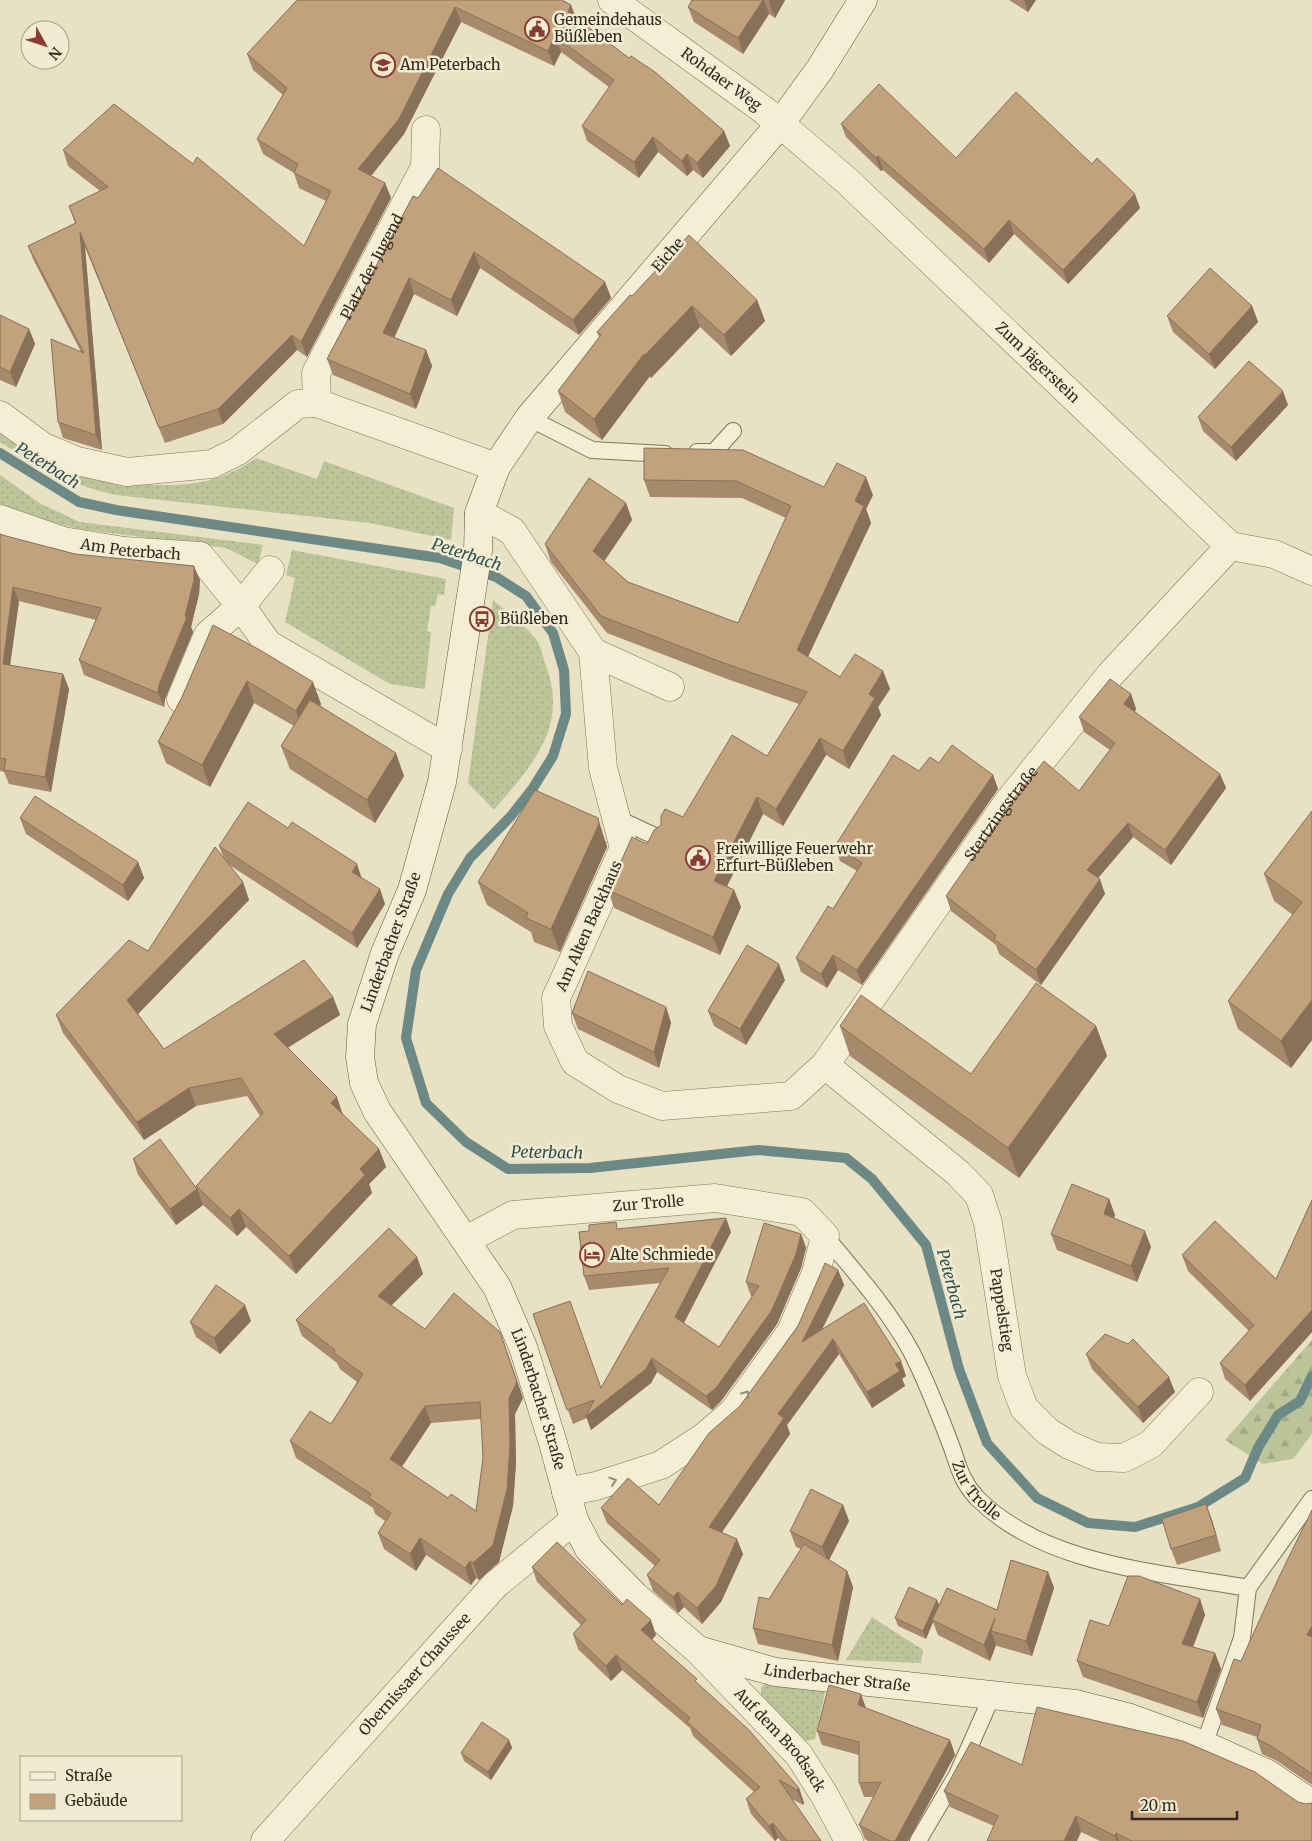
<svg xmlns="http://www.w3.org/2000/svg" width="1312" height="1841" font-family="Merriweather,serif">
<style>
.grass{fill:url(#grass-dots)}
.forest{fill:url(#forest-firs)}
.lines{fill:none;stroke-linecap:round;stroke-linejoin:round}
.stream{stroke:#6d8985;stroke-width:10}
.lane-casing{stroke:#81735c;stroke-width:18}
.street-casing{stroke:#81735c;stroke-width:29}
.secondary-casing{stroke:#62543f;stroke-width:29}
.lane{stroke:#f4eed5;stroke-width:16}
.street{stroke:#f4eed5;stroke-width:28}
.secondary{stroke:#f4eed5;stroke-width:28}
.wall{fill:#a78a6c;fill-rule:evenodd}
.shaded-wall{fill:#887158}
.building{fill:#c2a17d;stroke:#887158;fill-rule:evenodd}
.oneway{stroke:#938c7a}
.labels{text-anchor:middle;stroke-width:5;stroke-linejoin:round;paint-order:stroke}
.poi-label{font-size:15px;fill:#322a1e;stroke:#f1ebd2;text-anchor:start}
.street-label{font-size:15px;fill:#322a1e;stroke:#f1ebd2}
.water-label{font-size:16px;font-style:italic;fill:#2f4f50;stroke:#f1ebd2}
</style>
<defs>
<pattern id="grass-dots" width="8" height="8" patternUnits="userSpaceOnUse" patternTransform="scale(1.25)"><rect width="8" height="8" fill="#bbc599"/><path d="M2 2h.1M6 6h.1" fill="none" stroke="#a1a983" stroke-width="1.8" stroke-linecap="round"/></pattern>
<pattern id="forest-firs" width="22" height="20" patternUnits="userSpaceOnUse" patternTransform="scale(1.25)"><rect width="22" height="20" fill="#bbc599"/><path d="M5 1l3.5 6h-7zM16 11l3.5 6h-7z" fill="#a1a983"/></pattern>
</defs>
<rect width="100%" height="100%" fill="#e8e1c3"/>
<!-- grass -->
<g class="grass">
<path d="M0,432C17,443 34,455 51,465C65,472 84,475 99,477C156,488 207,493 256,458L317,479L324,461L454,508L451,540L370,523L116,495C67,484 42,468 0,442Z"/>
<path d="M0,475L41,504L80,522L263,545L258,564L226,548L79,529L43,520L0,504Z"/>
<path d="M292,550L446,579L444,595L438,594L435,606H431L427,631L431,632L425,689L390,684L285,622L295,578L286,575Z"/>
<path d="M493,600C506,612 524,624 535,638C541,645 543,658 546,666C569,728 531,766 494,810L468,783Z"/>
<path d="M872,1617L923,1650L921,1663L846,1660Z"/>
<path d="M767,1681L825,1692L815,1739L806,1741L797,1738L761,1695V1688Z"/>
</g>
<!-- forest -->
<path class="forest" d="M1312,1340V1434L1293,1459L1263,1464L1225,1440Z"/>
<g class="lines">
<!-- stream -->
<path class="stream" d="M0,453L79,502L116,510L440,558L496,577L526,596L553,633L564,670L566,714L553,756L533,788L511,816L470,858L448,894L416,970L406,1038L426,1103L466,1142L508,1169L590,1168L758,1150L846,1158L872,1179L926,1245L959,1369L987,1443L1037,1498L1088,1523L1135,1527L1198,1507L1245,1478L1258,1448L1278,1415L1300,1401L1312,1376"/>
<defs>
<g id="lane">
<path d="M529,418L592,450L665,454"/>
<path d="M697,452H714L733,431"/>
<path d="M616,818L659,838"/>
<path id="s1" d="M825,1236C855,1272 888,1309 911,1351C927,1382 940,1416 952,1448C959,1468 962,1482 977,1498C1045,1566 1159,1572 1248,1588"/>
<path d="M1204,1745L1242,1638L1248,1588L1312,1499"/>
<path d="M918,1841L957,1775L992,1696"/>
</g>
<g id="street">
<path id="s2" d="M612,0L765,111L846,180L1230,546L1274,554L1312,571"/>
<path id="s3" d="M317,403L316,373L425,167L426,130"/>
<path d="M0,415L42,446L77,461L127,472L212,464L238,451L298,404L317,403L496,467"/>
<path id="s4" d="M479,513L512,531L593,652L603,768L624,848L556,998L558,1026L575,1062L618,1089L662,1106L791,1096L825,1065L1008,802L1110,675L1230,546"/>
<path id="s5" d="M0,519L63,541L124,551L200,556L241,606L268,644L448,749"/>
<path d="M593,652L670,687"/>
<path d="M181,699L208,635L241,606L270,570"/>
<path id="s6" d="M825,1065L958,1173L979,1195L988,1223L1012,1376L1024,1408L1047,1431L1069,1445L1097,1457L1124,1458L1151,1444L1199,1392"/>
<path id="s7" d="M466,1240L513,1215L715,1198L802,1212L825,1236L816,1273L791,1332L733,1412L704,1437L661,1465L596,1486L566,1492"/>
<path id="s8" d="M698,1650L799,1755L825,1796L849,1841"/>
<path id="s9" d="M265,1841L495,1585L574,1520"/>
</g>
<g id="secondary">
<path id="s10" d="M863,0L820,69L780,124L529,418L496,467L479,513L478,551L442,782L412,890L385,953L362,1024L360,1057L364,1083L377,1111L497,1287L523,1347L553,1443L574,1520L589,1549L635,1596L698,1650L775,1672L1076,1704L1127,1717L1204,1745L1268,1774L1312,1804"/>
</g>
</defs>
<!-- lane casing -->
<use href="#lane" class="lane-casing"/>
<!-- street casing -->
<use href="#street" class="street-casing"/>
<!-- secondary casing -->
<use href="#secondary" class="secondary-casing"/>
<!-- lane -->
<use href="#lane" class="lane"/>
<!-- street -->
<use href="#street" class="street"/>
<!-- secondary -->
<use href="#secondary" class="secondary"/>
</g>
<!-- wall -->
<g class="wall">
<path d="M297,0H562L577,19L724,131L730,146L703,178L693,170L687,176L658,152L639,178L587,141L582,126L609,87L561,52L554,66L461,22L404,134L371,176L385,183L391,198L307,357L297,350L223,424L165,443L85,247L102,450L63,438L58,422L81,352L34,261L28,246L75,223L69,206L100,191L68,166L63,150L193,164L304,246L326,201L299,188L294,173L263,154L257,139L283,95L253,70L247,54Z"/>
<path d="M692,0H785L775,18L769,14L743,54L694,22L688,7Z"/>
<path d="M1009,0H1036L1028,12Z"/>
<path d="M841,124L956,158L1092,164L1140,208L1068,284L1014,234L989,263L883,170L881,171L846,137Z"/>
<path d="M413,196L605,282L611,298L579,335L480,268L457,316L414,294L394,338L426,350L432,366L416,409L333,375L327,359Z"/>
<path d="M632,296L757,300L765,321L731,356L700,327L651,378L650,376L602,440L565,412L558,391L599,337L597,332Z"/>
<path d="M1252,306L1258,322L1215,369L1173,332L1167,316Z"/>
<path d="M0,315L29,329L35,344L16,387L0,380Z"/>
<path d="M1288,405L1236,461L1203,431L1198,417Z"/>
<path d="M644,448L824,487L873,495L866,509L871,523L808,657L840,677L883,671L890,689L878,707L881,715L849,769L826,755L783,826L763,814L727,886L734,890L741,907L720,955L614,908L608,890L647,844L683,817L767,756L799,704L727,679L607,633L551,562L545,544L626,503L632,520L604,561L628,582L738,623L786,518L742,498L650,497L644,480Z"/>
<path d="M0,534L6,536L75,554L200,580L199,594L191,627L193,632L165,699L164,707L84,675L79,660L96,620L19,601L10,666L63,674L69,689L51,792L9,784L4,772L0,771Z"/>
<path d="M213,625L321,704L320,705L404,776L375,823L290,769L281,746L294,726L254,703L210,787L166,763L158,742L182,697Z"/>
<path d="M1131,694L1136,709L1135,712L1220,774L1226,788L1171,865L1133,837L1098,878L1105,894L1041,985L999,954L996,945L951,911L946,896L1079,791L1110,750L1084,732L1079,717Z"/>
<path d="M939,763L993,775L998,789L862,985L838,970L827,988L801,972L796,958L833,909L857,871L840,861L835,846L919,771Z"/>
<path d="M1312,811V1040L1291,1068L1238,1029L1228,1001L1293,915L1274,901L1264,874Z"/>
<path d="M20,818L138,862L144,878L128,901L26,834Z"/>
<path d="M606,841L607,847L560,952L534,942L531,932L487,905L478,882Z"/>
<path d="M219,846L362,878L385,904L357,948L228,864L243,882L249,900L138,1014L164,1049L333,997L340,1015L288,1047L343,1115L379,1149L386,1167L369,1184L372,1193L296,1274L246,1227L237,1236L203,1205L176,1225L138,1175L133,1159L197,1189L196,1186L260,1116L247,1096L196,1106L144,1140L63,1033L56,1015L148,951L223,856Z"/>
<path d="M785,980L746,1045L714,1026L708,1011Z"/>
<path d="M666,1007L671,1023L659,1068L578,1029L572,1013Z"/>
<path d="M840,1026L971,1074L1096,1026L1107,1056L1019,1178L850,1056Z"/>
<path d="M1109,1199L1115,1215L1114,1218L1151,1247L1137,1282L1057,1250L1051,1234Z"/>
<path d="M1312,1200V1332L1250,1401L1225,1379L1220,1363L1249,1331L1188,1271L1182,1255L1276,1279Z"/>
<path d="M618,1229L731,1232L684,1323L719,1347L752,1296H751L746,1282L801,1234L806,1248L801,1268L777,1324L721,1401L712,1410L657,1372L651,1383L591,1430L587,1418L573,1424L533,1314L601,1388L660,1283L589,1290L584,1276L589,1231Z"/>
<path d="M417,1257L423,1274L391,1305L425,1329L500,1332L523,1398L515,1414L516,1463L513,1506L499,1562L479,1580L476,1578L471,1585L426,1555L416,1571L384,1549L378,1533L385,1521L375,1514L373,1508L296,1458L290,1441L331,1424L357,1382L340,1369L337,1363L302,1336L296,1320ZM481,1419L483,1458L476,1511L448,1498L402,1467L431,1423Z"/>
<path d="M838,1270L844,1285L822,1330L906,1376L902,1379L905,1386L872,1408L839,1354L787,1425L790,1434L722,1532L743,1554L721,1602L702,1624L684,1607L678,1613L653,1591L647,1575L655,1566L607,1523L601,1508L659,1505L740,1406Z"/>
<path d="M251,1321L220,1354L196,1337L190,1322Z"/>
<path d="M1086,1354L1175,1392L1143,1423L1092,1369Z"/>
<path d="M843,1505L849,1521L829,1560L847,1571L853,1587L838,1661L758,1644L753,1628L769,1599L801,1549L796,1547L790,1531Z"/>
<path d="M1312,1510V1785L1277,1761L1262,1754L1257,1739V1737L1222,1725L1216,1709L1241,1661Z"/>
<path d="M1212,1520L1221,1551L1177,1565L1171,1549Z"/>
<path d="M532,1567L622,1605L656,1635L652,1640L700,1686L799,1788L804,1803L803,1805L792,1799L821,1841H781L778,1838L775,1841L751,1814L746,1799L754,1792L693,1736L690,1728L622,1670L611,1681L578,1649L573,1634L581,1625L537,1582Z"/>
<path d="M1048,1572L1054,1588L1032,1656L997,1646L996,1645L990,1661L938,1635L933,1622L926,1639L898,1626L895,1618L937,1600L939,1606L997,1610Z"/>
<path d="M1200,1599L1205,1615L1193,1647L1215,1653L1221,1669L1203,1718L1083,1677L1077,1661L1109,1626Z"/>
<path d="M866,1708L950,1740L955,1755L908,1841H868L865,1839L859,1825L874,1797H864L859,1783V1755L822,1745L817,1731Z"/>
<path d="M509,1740L512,1748L491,1780L464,1761L461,1753Z"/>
<path d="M1022,1765L1312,1841H1100L1081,1832L994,1826L950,1807L944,1791Z"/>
</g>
<!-- shaded-wall -->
<g class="shaded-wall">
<path d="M763,0H764L769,14L743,54L738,38Z"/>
<path d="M770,0H785L775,18L769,2Z"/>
<path d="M1024,0H1036L1028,12Z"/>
<path d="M571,5L577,20L568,12Z"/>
<path d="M455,7L461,22L404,134L364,185L358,169Z"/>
<path d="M555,36L561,52L554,66L548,51Z"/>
<path d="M724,131L730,146L703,178L697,163Z"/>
<path d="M653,137L658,152L639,178L634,162Z"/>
<path d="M687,154L693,170L687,176L682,161Z"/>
<path d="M878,156L883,170L881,171L876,158Z"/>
<path d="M385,183L391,198L307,357L301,342Z"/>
<path d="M1135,194L1140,208L1068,284L1063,270Z"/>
<path d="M1009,220L1014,234L989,263L984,249Z"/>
<path d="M80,232L85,247L102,450L96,435Z"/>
<path d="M474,252L480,268L457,316L451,300Z"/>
<path d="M409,278L414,294L389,349L383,333Z"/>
<path d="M605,282L611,298L579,335L573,320Z"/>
<path d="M757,300L765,321L731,356L724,335Z"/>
<path d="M692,306L700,327L651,378L650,376L602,440L594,419L644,354Z"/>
<path d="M1252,306L1258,322L1215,369L1209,354Z"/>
<path d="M29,329L35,344L16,387L10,372Z"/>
<path d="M292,335L297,350L223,424L218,409Z"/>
<path d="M426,350L432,366L416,409L410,394Z"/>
<path d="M1283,391L1288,405L1236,461L1231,447Z"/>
<path d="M866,477L873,495L866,509L871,523L803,667L797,650L855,501Z"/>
<path d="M626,503L632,520L599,569L593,551Z"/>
<path d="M194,566L200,580L199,594L191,627L193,632L165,699L164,707L158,693L159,685Z"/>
<path d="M13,587L19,601L8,679L3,664Z"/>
<path d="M883,671L890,689L878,707L881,715L849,769L843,751L869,694Z"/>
<path d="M63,674L69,689L51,792L45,777Z"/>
<path d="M247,681L254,703L210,787L202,765Z"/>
<path d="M313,682L321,704L304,732L296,711Z"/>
<path d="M1131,694L1136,709L1129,719L1124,704Z"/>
<path d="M820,738L826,755L783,826L776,809Z"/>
<path d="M396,753L404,776L375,823L367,800Z"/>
<path d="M1220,774L1226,788L1171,865L1165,850Z"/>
<path d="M993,775L998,789L862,985L857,970Z"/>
<path d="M757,797L763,814L721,898L714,881Z"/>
<path d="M598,818L607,847L560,952L551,929Z"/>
<path d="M1128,823L1133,837L1092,885L1087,870Z"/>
<path d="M138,862L144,878L128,901L123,885Z"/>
<path d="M357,864L362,879L352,872Z"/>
<path d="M1100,879L1105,894L1041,985L1036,970Z"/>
<path d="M243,882L249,900L134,1018L127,1000Z"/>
<path d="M380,889L385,904L357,948L352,933Z"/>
<path d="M734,890L741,907L720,955L713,937Z"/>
<path d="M833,955L838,970L827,988L821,974Z"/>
<path d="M779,964L785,980L746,1045L740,1029Z"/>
<path d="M333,997L340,1015L281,1052L274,1034Z"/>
<path d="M1312,1000V1040L1291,1068L1281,1041Z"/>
<path d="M666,1007L671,1023L659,1068L654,1052Z"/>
<path d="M1096,1026L1107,1056L1019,1178L1008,1148Z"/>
<path d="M189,1088L196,1106L144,1140L137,1122Z"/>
<path d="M337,1097L343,1115L331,1103Z"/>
<path d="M379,1149L386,1167L369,1184L372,1193L296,1274L289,1256L360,1169Z"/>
<path d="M197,1189L203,1205L176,1225L170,1209Z"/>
<path d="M1109,1199L1115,1215L1109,1230L1104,1214Z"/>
<path d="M239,1209L246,1227L237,1236L230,1218Z"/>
<path d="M726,1218L731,1232L680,1330L675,1317Z"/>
<path d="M1145,1231L1151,1247L1137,1282L1131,1266Z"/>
<path d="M801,1234L806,1248L801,1268L777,1324L721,1401L712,1410L706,1396Z"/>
<path d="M417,1257L423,1274L384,1313L378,1296Z"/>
<path d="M838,1270L844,1285L808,1357L802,1342Z"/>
<path d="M245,1305L251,1321L220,1354L214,1338Z"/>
<path d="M1312,1310V1332L1250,1401L1245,1385Z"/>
<path d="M500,1332L523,1398L515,1414L516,1463L513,1506L499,1562L479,1580L473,1563Z"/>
<path d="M833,1339L839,1354L787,1425L790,1434L715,1542L709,1527L778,1414Z"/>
<path d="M652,1358L657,1372L651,1383L591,1430L586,1416Z"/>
<path d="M901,1361L906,1376L902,1379L905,1386L872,1408L867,1392L895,1364Z"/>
<path d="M1169,1377L1175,1392L1143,1423L1138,1407Z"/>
<path d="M425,1406L431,1423L396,1475L390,1459Z"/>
<path d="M1206,1504L1212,1520L1221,1551L1216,1535Z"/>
<path d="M843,1505L849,1521L828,1562L822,1547Z"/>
<path d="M420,1538L426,1555L416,1571L410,1554Z"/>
<path d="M737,1539L743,1554L721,1602L702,1624L697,1608Z"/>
<path d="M470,1561L476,1578L471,1585L465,1568Z"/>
<path d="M847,1571L853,1587L838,1661L832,1645Z"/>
<path d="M1048,1572L1054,1588L1032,1656L1026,1641Z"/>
<path d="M678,1592L684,1607L678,1613L673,1597Z"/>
<path d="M1200,1599L1205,1615L1188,1660L1182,1644Z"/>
<path d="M937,1600L940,1608L932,1620L933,1622L926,1639L923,1631Z"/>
<path d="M995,1618L991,1631L996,1645L990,1661L984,1645Z"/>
<path d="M651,1620L656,1635L646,1645L641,1630Z"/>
<path d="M1312,1626V1648L1307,1635Z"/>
<path d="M1215,1653L1221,1669L1203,1718L1197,1702Z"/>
<path d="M616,1655L622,1670L611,1681L606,1666Z"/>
<path d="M861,1694L866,1708L858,1705Z"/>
<path d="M509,1740L512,1748L491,1780L488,1772Z"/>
<path d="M950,1740L955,1755L908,1841H895Z"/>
<path d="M799,1788L804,1803L803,1805L797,1790Z"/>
<path d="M1076,1816L1081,1832L1077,1841H1064Z"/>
<path d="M773,1823L778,1838L775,1841L769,1826Z"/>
<path d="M1116,1833L1119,1841H1117L1115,1836Z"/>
</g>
<!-- building -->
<g class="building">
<path d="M297,0H562L571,5L568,12L629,58L631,56L655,72L724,131L697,163L687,154L682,161L653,137L634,162L582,126L614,80L555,36L548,51L455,7L399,119L358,169L385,183L301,342L292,335L218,409L159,428L80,232L96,435L58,422L51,339L84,353L28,246L76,223L69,206L108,187L63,150L114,104L193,164L197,157L304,246L331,191L294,173L298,164L257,139L287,88L247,54Z"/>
<path d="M692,0H763L738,38L688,7Z"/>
<path d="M879,84L956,158L1016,92L1092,164L1097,158L1135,194L1063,270L1009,220L984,249L878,156L876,158L841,124Z"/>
<path d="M438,168L605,282L573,320L474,252L451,300L409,278L383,333L426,350L410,394L327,359L413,196L418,198Z"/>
<path d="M689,235L757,300L724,335L692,306L643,357L644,354L594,419L558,391L601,335L597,332L630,295L632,296Z"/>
<path d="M1210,268L1252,306L1209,354L1167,316Z"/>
<path d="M0,315L29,329L10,372L0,367Z"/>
<path d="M1249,361L1283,391L1231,447L1198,417Z"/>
<path d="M644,448L743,450L824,487L837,463L866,477L855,501L864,506L797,650L840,677L855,654L883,671L869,694L875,698L843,751L820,738L776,809L757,797L714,881L734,890L713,937L608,890L632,837L647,844L654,830L661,825V816L665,809L683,817L732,735L767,756L807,692L721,662L601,616L545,544L589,478L626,503L593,551L628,582L738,623L791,506L736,481L644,480Z"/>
<path d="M0,534L6,536L75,554L194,566V580L185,616L187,617L159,685L158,693L79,660L101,608L13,587L3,664L63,674L45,777L4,770L6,759L0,758Z"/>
<path d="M213,625L260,650L313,682L296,711L247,681L202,765L158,742L182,697Z"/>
<path d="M1110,679L1131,694L1124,704L1220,774L1165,850L1128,823L1087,870L1100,879L1036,970L994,939L996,935L946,896L1015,797L1044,761L1079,791L1115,743L1079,717Z"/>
<path d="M310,700L396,753L367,800L281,746Z"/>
<path d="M952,745L993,775L857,970L833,955L821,974L796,958L828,906L833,909L862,863L835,846L893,755L919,771L930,757L939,763Z"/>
<path d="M535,790L598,818L599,824L551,929L526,918L528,913L478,882Z"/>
<path d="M35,796L138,862L123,885L20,818Z"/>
<path d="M248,802L288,828L292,822L357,864L352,872L380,889L352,933L219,846Z"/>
<path d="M1312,811V1000L1281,1041L1228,1001L1302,902L1264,874Z"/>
<path d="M215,847L243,882L127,1000L164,1049L304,960L333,997L274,1034L337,1097L331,1103L379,1149L360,1169L365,1175L289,1256L239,1209L230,1218L196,1186L263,1113L241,1078L189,1088L137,1122L56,1015L129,940L148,951Z"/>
<path d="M747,945L779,964L740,1029L708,1011Z"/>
<path d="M588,971L666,1007L654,1052L572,1013Z"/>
<path d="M1036,983L1096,1026L1008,1148L840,1026L861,995L971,1074Z"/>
<path d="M160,1139L197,1189L170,1209L133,1159Z"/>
<path d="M1072,1184L1109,1199L1104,1214L1145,1231L1131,1266L1051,1234Z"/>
<path d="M1312,1200V1310L1245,1385L1220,1363L1254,1325L1182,1255L1215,1221L1276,1279Z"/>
<path d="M726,1218L675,1317L719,1347L759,1286L746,1282L764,1223L801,1234L796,1254L772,1310L716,1388L706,1396L652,1358L646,1369L586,1416L594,1400L567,1410L533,1314L570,1301L601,1388L669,1268L584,1276L579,1232L589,1231V1225L616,1222L617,1229Z"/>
<path d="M389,1228L417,1257L378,1296L425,1329L454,1293L500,1332L517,1382L509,1398L510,1446L507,1489L493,1545L473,1563L470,1561L465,1568L420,1538L410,1554L378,1533L391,1513L369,1498L371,1494L290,1441L310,1411L331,1424L363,1374L334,1353L335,1350L296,1320ZM480,1402L483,1458L476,1511L451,1494L448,1498L390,1459L425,1406Z"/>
<path d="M825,1263L838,1270L802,1342L864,1303L901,1361L895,1364L900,1371L867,1392L833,1339L778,1414L784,1418L709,1527L737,1539L716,1586L697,1608L678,1592L673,1597L647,1575L660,1560L601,1508L628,1478L659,1505L709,1433L740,1406L798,1326Z"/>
<path d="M216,1285L245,1305L214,1338L190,1322Z"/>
<path d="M1105,1334L1128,1344L1133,1339L1169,1377L1138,1407L1086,1354Z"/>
<path d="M811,1489L843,1505L822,1547L790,1531Z"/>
<path d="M1206,1504L1216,1535L1171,1549L1162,1519Z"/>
<path d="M1312,1510V1626L1307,1635L1312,1637V1774L1271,1746L1257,1739L1261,1725L1216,1709L1234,1659L1241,1661L1279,1577Z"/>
<path d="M557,1542L622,1605L627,1599L651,1620L641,1630L697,1679L695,1681L749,1730L799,1788L797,1790L779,1780L821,1841H787L773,1823L769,1826L746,1799L760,1787L687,1722L690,1718L616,1655L606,1666L573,1634L586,1620L532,1567Z"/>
<path d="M804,1544L847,1571L832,1645L753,1628L759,1597L769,1599Z"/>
<path d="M1011,1560L1048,1572L1026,1641L991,1631L995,1618L984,1645L932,1620L947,1588L997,1610Z"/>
<path d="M1128,1576H1139L1200,1599L1182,1644L1215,1653L1197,1702L1077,1661L1090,1620L1109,1626Z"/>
<path d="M909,1587L937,1600L923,1631L895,1618Z"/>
<path d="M829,1685L861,1694L858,1705L950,1740L895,1841H890L859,1825L881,1782L859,1783V1742L817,1731Z"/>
<path d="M1037,1707L1183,1741L1255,1772L1298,1802L1306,1804L1312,1803V1841H1132L1116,1833L1115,1836L1076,1816L1064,1841H987L998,1816L944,1791L971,1742L1022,1765Z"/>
<path d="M482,1722L509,1740L488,1772L461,1753Z"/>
</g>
<!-- one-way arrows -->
<defs><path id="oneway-chevron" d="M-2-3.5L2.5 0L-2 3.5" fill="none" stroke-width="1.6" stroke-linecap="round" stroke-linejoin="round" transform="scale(1.25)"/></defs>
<g class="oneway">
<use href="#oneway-chevron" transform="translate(746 1394) rotate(-55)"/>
<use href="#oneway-chevron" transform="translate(613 1481) rotate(-18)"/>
</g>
<!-- icons -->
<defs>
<symbol id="civic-ring" viewBox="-11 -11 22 22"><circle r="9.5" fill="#f1ebd2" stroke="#893b33" stroke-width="1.5"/><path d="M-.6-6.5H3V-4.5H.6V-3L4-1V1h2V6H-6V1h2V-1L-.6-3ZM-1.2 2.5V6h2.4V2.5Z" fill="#893b33"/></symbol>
<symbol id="school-ring" viewBox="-11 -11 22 22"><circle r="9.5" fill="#f1ebd2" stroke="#893b33" stroke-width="1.5"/><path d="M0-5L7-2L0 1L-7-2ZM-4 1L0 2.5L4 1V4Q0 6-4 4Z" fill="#893b33"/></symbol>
<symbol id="bus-ring" viewBox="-11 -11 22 22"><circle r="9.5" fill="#f1ebd2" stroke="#893b33" stroke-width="1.5"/><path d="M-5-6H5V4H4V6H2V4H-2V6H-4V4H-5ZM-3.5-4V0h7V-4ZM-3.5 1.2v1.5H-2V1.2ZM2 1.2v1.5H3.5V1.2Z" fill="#893b33"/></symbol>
<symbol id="hotel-ring" viewBox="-11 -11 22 22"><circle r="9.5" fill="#f1ebd2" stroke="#893b33" stroke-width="1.5"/><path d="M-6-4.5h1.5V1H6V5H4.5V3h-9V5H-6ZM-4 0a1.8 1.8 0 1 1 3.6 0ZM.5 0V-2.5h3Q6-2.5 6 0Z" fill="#893b33"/></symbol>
</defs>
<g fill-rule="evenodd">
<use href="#civic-ring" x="523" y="15" width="28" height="28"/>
<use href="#school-ring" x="369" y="51" width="28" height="28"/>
<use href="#bus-ring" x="468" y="605" width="28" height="28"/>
<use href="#civic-ring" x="684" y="844" width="28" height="28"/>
<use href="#hotel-ring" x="578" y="1241" width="28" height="28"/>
</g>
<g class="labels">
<!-- poi labels -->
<g class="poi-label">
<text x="554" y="25">Gemeindehaus<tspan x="554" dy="17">Büßleben</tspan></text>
<text x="400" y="70">Am Peterbach</text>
<text x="500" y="624">Büßleben</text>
<text x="716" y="854">Freiwillige Feuerwehr<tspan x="716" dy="17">Erfurt-Büßleben</tspan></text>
<text x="610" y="1260">Alte Schmiede</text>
</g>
<!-- street labels -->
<g class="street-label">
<text dy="5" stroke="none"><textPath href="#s2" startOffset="135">Rohdaer Weg</textPath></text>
<text transform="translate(668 255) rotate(-49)" y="5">Eiche</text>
<text dy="5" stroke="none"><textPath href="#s3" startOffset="150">Platz der Jugend</textPath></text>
<text dy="5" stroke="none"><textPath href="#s2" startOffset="560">Zum Jägerstein</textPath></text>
<text dy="5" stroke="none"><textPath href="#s5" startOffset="135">Am Peterbach</textPath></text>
<text dy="5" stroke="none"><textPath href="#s4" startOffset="1195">Stertzingstraße</textPath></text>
<text transform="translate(589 926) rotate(-66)" y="5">Am Alten Backhaus</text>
<text transform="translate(391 942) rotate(-70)" y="5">Linderbacher Straße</text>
<text dy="5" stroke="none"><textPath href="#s7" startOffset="189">Zur Trolle</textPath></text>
<text dy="5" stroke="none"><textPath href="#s6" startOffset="319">Pappelstieg</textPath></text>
<text dy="5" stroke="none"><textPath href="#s10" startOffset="1594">Linderbacher Straße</textPath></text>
<text dy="5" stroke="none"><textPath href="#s1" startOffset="299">Zur Trolle</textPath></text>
<text dy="5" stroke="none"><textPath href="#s9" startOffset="224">Obernissaer Chaussee</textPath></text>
<text dy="5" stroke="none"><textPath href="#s10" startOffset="2044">Linderbacher Straße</textPath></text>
<text dy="5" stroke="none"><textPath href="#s8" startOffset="122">Auf dem Brodsack</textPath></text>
</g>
<!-- water labels -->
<g class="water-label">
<text transform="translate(48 465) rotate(32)" y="6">Peterbach</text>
<text transform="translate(467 554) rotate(18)" y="6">Peterbach</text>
<text transform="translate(547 1152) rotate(1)" y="6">Peterbach</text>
<text transform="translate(952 1284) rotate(75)" y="6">Peterbach</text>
</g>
</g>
<!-- legend -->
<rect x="20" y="1756" width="162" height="65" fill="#f1ebd2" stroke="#a59e8a"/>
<rect x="30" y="1772" width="25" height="8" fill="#f4eed5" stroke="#a59e8a"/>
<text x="65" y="1781" font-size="15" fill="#322a1e">Straße</text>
<rect x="30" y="1794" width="25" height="15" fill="#c2a17d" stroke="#a59e8a"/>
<text x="65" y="1806" font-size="15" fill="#322a1e">Gebäude</text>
<!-- north arrow -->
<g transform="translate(45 45) rotate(130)"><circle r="24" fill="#f1ebd2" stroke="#a59e8a"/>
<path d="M0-4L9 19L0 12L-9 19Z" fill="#893b33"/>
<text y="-8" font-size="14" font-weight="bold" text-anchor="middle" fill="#322a1e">N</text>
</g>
<!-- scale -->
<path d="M1132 1811v8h105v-8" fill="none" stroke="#322a1e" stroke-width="2.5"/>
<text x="1140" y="1811" font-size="15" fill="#322a1e" stroke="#f1ebd2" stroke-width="4" paint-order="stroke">20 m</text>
</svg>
